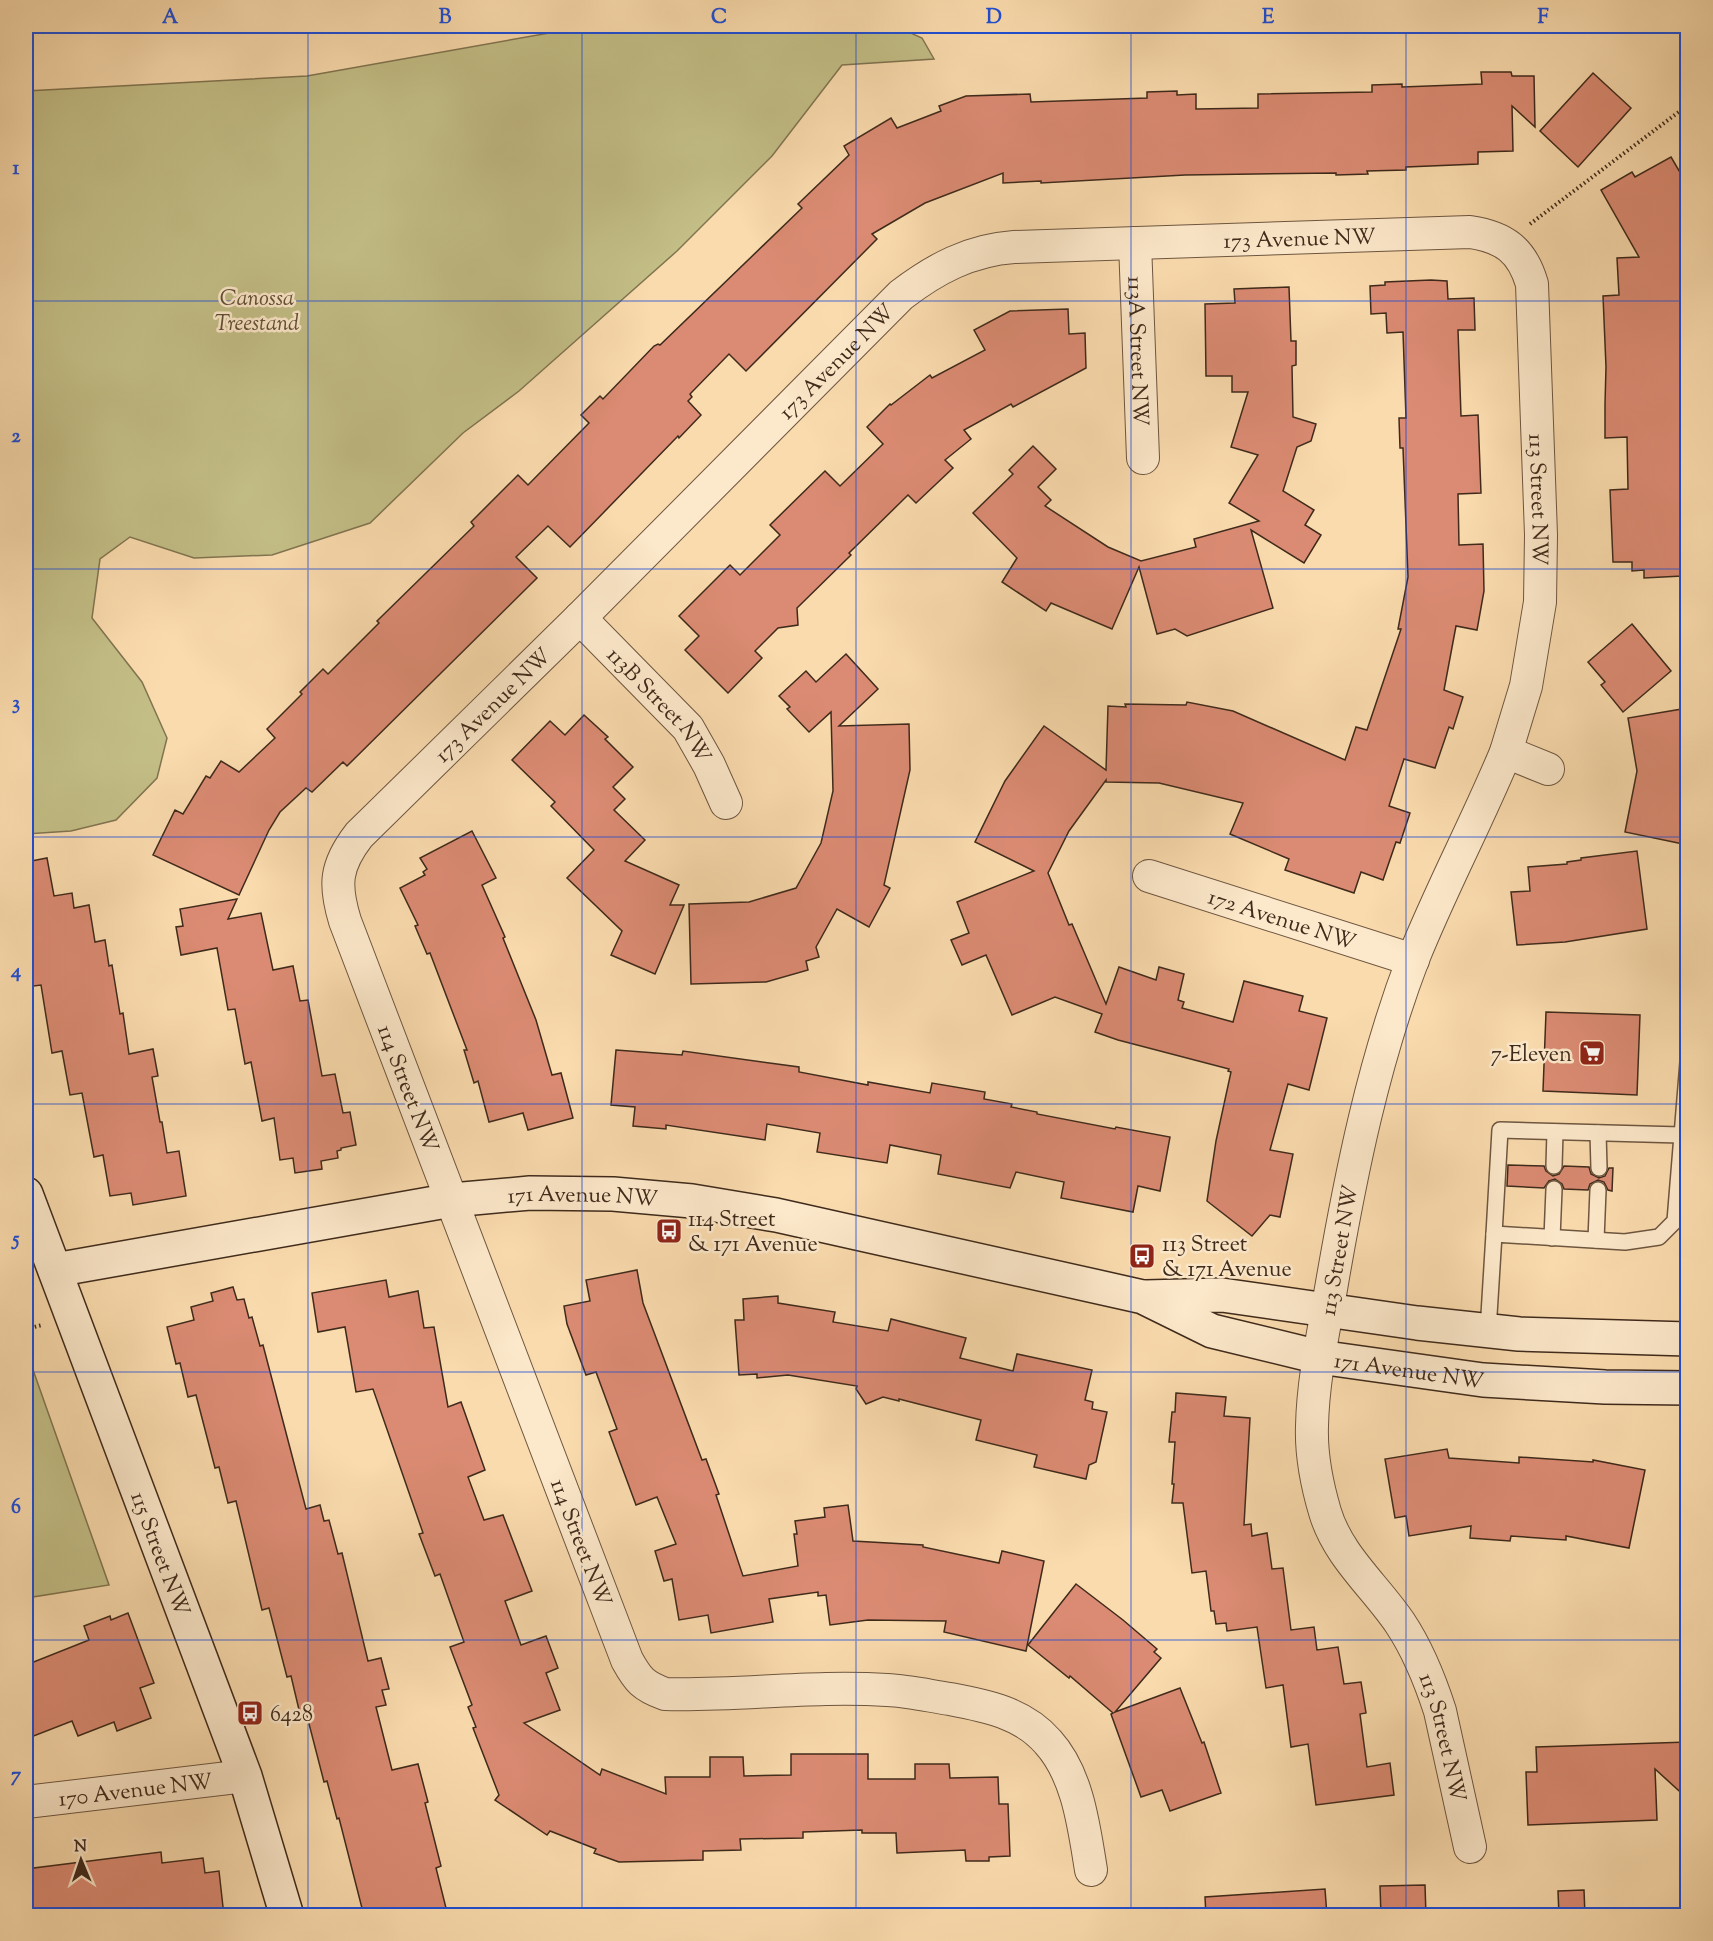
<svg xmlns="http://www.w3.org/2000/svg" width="1713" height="1941" font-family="'Sorts Mill Goudy',serif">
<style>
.green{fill:#c3be86;stroke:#817450;stroke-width:1.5}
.building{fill:#db8b73;stroke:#3f2a1b;stroke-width:1.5}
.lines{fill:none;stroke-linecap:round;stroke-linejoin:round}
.lane-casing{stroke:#6e5640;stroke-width:18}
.street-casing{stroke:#6e5640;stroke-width:34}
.secondary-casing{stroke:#3f2a1b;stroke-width:36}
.path{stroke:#3f2a1b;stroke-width:4;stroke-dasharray:1.5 3;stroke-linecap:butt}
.lane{stroke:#fce8ca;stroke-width:15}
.street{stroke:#fce8ca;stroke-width:32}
.secondary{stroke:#fce8ca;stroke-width:33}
.grid{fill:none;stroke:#1d4ed8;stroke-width:1.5;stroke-opacity:0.55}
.labels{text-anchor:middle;stroke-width:5;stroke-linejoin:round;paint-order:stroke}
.street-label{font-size:22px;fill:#3f2a1b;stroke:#fce8ca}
.park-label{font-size:22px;font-style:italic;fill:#604f36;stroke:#fce8ca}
.poi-label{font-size:22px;fill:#3f2a1b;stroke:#fce8ca;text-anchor:start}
.neatline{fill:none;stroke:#1d4ed8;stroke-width:2}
.grid-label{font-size:20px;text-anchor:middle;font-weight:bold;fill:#1d4ed8}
</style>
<rect width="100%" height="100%" fill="#fadbad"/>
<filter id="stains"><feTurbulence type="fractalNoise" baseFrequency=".00333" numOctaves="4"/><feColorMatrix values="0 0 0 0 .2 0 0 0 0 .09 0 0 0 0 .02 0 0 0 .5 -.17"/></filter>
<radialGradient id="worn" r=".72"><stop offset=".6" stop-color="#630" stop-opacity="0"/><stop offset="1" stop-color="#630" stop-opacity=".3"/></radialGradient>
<!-- green -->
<g class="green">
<path d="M589,26H895L922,38L934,59L842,65L772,156L677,251L519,391L463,433L370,523L272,555L194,558L130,537L100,559L92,618L142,682L167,738L157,778L116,820L71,831L26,834V91L307,76Z"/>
<path d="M26,1350L109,1585L26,1598Z"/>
</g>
<!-- building -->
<g class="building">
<path d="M1481,72H1511L1512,76H1534L1535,127L1512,106L1513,151L1478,152V164L1406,167V170L1367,171L1368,174L1336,175V173L1185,175L1041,183V181L1003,183V173L925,203L872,234L877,239L746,371L729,354L690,394L692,397L688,401L701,415L679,438L678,436L570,547L548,526L516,557L537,578L347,766L343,762L312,792L306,788L280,812L269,830L239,895L153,855L175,810L183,814L206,776L210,778L221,761L239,772L275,738L267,729L302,694L300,692L323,669L328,674L379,623L377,621L474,526L471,522L518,475L528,485L589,423L581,415L600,396L603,399L654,346L658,344L660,345L802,208L798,204L849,155L844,146L891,118L897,128L941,111L939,106L966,96L1030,94L1031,102L1147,98V92L1177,91V95L1196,94V109L1258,108V94L1372,92V85L1402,84V87L1482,84Z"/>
<path d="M1593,73L1631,108L1578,167L1540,131Z"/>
<path d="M1671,157L1688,186V283H1683L1685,402L1688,401V550H1681L1682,576L1644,578V570L1632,571V562H1613L1610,490L1628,489L1627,437L1605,438V404L1606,367L1603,296L1619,295L1617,258L1639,257L1601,190L1632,172L1635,177Z"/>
<path d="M1431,280L1447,281L1448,299L1474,298L1475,330H1458L1461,416L1478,415L1481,493L1458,494L1459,545L1483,544L1484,591L1477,630L1456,626L1444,690L1463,697L1453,729L1449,727L1435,768L1404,759L1389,806L1410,813L1400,843L1396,842L1383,880L1361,872L1354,893L1285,870L1289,859L1230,834L1243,803L1159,783L1106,782V780L1069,831L1048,873L1069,925L1072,924L1106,1004L1119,967L1156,980L1159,967L1184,974L1178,1000L1184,1002L1182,1008L1233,1022L1244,981L1303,996L1299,1011L1327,1018L1309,1090L1288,1084L1270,1150L1293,1154L1280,1217L1270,1215L1252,1236L1207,1201L1216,1141L1231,1072L1228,1071L1229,1069L1118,1040L1095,1032L1102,1014L1055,997L1012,1015L986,955L962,965L951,940L969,933L957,902L1034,871L975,842L1005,781L1044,726L1106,770L1108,706L1126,707L1125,704L1186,705L1187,702L1233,711L1345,760L1356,727L1367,730L1401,629H1398L1408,577L1403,448H1400L1399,418H1406L1403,332L1387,333L1386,313L1371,314L1370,286L1385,285V282Z"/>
<path d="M1289,287L1291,341H1296V365L1292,366L1293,417L1316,424L1311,441L1297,447L1283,491L1314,510L1305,525L1321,535L1304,563L1251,530L1273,608L1187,636L1175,629L1157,634L1139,567L1112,629L1051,603L1046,611L1002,582L1017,558L973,513L1013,474L1009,470L1033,446L1056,469L1038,487L1051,500L1045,506L1108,547L1141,561L1196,547L1194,539L1259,521L1229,503L1258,455L1231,447L1248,392H1232V376H1206L1205,304L1235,303L1234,289Z"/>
<path d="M1068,309L1069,334L1085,333L1086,368L1013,407L1011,404L964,430L971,439L945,460L953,468L916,503L908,495L849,553L851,555L797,608L798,625L778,628L755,651L762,658L728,693L685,650L699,636L679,616L730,565L740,575L780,535L770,525L825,471L840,486L883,444L867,427L890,404L891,405L930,375L932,378L985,350L974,330L1010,311Z"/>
<path d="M1632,624L1671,671L1623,712L1601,685L1605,682L1588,662Z"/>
<path d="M846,654L878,689L839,726L909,724L910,770L884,885L890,888L869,927L837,909L816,947L819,957L806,961L808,970L766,982L691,984L689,904L749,902L796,888L821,843L833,791L831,712L809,732L787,709L790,707L779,696L806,671L816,682Z"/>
<path d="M1688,708V845L1625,832L1637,771L1628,718Z"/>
<path d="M584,715L608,737L605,739L633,767L613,787L625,799L614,810L645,840L625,861L679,885L670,905H684L655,974L611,955L622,931L567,878L594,850L551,806L555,802L512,760L550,721L565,735Z"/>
<path d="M472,831L496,878L482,885L505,937L503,938L536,1020L552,1075L561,1073L573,1118L528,1130L523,1113L489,1122L478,1081L474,1083L464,1050H467L430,953L427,954L415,926L418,925L400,888L425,875L423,872L427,869L420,858Z"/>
<path d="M1637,851L1647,929L1565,942L1517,945L1511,892L1530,891L1528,867L1567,864V862L1581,860V858Z"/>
<path d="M47,858L54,896L72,893L74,908L89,905L95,942L105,940L109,966L112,965L120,1014L123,1013L129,1054L153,1049L158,1076L152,1077L160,1122H162L167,1153L179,1151L186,1196L133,1205L131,1193L110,1196L103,1155L94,1157L82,1093L70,1095L62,1051L52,1053L41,985L26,987V862Z"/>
<path d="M237,899L228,919L261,913L273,970L293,966L300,1001L308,1000L322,1076L335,1074L343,1113L350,1112L356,1145L341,1148V1150L337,1151L338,1158L321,1161L322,1169L295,1173L293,1158L280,1160L274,1118L262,1121L251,1062L245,1064L235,1009L228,1010L217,948L181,955L176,927L183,926L180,909Z"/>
<path d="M1546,1012L1640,1015L1637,1095L1543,1091Z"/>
<path d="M616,1050L682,1055L683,1051L799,1067V1072L868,1085V1082L930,1093L932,1083L985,1092L984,1099L1012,1104L1011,1107L1037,1112V1114L1115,1129L1116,1127L1170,1137L1160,1191L1138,1186L1133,1212L1061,1198L1064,1182L1016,1172L1010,1188L938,1174L941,1155L890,1145L887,1163L817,1152L820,1133L767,1124L765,1140L666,1125V1129L633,1126L635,1107L611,1105Z"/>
<path d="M1508,1165L1544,1166L1546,1171L1553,1176L1559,1174L1564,1166L1589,1167L1591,1174L1599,1178L1605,1176L1609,1168H1613L1612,1191L1608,1190L1604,1182L1598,1180L1590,1184L1588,1190L1564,1189L1562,1184L1555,1179L1549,1181L1544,1188L1507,1186Z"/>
<path d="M637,1270L643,1303L702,1460L706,1459L719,1494L716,1495L743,1576L798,1566L794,1534H797L795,1521L825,1517L824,1508L848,1505L853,1541L923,1545V1547L999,1563L1002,1551L1044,1561L1026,1651L944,1632L946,1621L868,1620L830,1625L826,1595L818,1596V1592L769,1599L773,1622L711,1633L708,1615L679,1620L672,1579L664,1581L655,1551L676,1544L657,1497L636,1505L609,1432L617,1429L596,1372L586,1375L567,1324L564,1306L590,1301L586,1280Z"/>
<path d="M386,1280L389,1297L418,1291L424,1328L434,1327L448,1407L461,1402L485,1470L468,1477L484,1520L503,1515L532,1591L505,1601L521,1645L546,1636L558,1668L546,1673L560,1710L524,1723L600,1775L602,1769L666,1794L665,1777H710V1757H743L744,1776L791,1775V1754H868V1779H915V1764H949L950,1778L998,1777L999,1804H1008L1010,1856L989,1857V1861H966L965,1850L897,1853L896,1833H862V1830L803,1832V1838L740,1839L741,1850L703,1851V1860L619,1862L594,1853L596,1849L550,1831L547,1835L495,1800L499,1795L473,1728L476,1727L468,1707L472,1705L450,1647L464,1642L440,1574L435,1576L419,1534L423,1533L373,1389L356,1392L345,1327L318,1332L312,1293Z"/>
<path d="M233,1287L237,1300L244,1299L249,1318L252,1317L260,1346L263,1345L306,1509L320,1505L324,1521L329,1520L338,1554L342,1553L368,1661L381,1658L389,1689L382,1690L386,1705L376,1707L392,1770L418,1764L428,1802L425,1803L441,1866L436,1868L448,1916H364L339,1818L337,1819L327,1781L324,1782L306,1712L300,1714L291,1676L287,1677L269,1608L262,1610L236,1501L228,1503L219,1467L215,1468L196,1395L188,1397L180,1363L176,1364L167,1327L194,1320L191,1307L213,1301L211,1293Z"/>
<path d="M778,1296V1303L835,1312L833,1322L888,1331L891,1319L966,1338L960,1358L1013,1371L1017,1354L1092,1370L1085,1400L1093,1402L1092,1409L1107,1412L1096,1462L1089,1465L1086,1479L1034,1467L1037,1455L976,1440L981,1420L899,1399V1401L883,1397L866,1404L856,1389L857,1386L788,1375L757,1378V1374L739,1375L735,1320H744L743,1299Z"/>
<path d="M1176,1393L1226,1397L1224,1416L1250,1418L1244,1525L1251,1524L1252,1536L1267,1533L1272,1569L1283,1568L1291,1630L1314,1627L1317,1650L1338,1647L1344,1684L1361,1682L1366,1713L1360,1714L1367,1767L1390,1763L1394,1795L1316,1805L1308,1744L1291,1747L1283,1685L1266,1688L1257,1627L1227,1631L1226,1623L1216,1624L1214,1611H1211L1206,1571L1192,1573L1183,1503H1172L1174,1484H1172L1175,1442H1169L1172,1412H1175Z"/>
<path d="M1447,1449L1449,1458L1519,1463V1457L1593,1462V1460L1645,1470L1629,1548L1566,1536V1540L1511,1536L1510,1541L1470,1538L1471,1526L1409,1536L1406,1516L1395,1518L1385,1459Z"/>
<path d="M1076,1584L1123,1620L1157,1649L1154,1652L1161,1658L1115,1712L1180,1688L1202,1743L1204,1742L1221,1793L1170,1811L1162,1790L1141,1797L1111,1714L1113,1713L1070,1676L1069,1678L1028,1645Z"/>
<path d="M128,1613L154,1683L140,1688L151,1718L117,1731L114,1722L78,1736L72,1721L26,1739V1665L89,1640L84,1626L110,1616L111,1620Z"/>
<path d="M1688,1742V1799L1655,1769L1657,1820L1528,1825L1526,1772H1537L1536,1747Z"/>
<path d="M161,1852L162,1863L203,1858L205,1873L219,1871L224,1916H26V1869Z"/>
<path d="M1425,1885L1426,1916H1381L1380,1886Z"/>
<path d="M1325,1889L1327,1916H1206L1205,1897Z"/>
<path d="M1584,1890L1585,1916H1559L1558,1891Z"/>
</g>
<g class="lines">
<defs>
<g id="lane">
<path d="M1598,1133L1599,1168"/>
<path d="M1554,1166L1555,1132"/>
<path d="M1494,1234L1500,1130L1681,1135"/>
<path d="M1552,1238L1554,1189"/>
<path d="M1596,1240L1598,1190"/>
<path d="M1488,1331L1494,1234L1625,1242L1659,1237L1675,1221L1688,1062"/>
</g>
<g id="street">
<path id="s1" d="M1135,243L1143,458"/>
<path id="s2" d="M580,618L688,728L709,765L726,803"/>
<path d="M1506,752L1548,769"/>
<path id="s3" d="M1149,876L1413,960"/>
<path id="s4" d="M26,1802L245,1776"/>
<path id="s5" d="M1091,1870C1084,1827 1078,1775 1048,1742C1023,1713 987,1706 950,1699C930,1696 909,1691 887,1690C813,1685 739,1696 665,1694C643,1686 638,1680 627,1660L345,921C334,885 335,866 359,835L580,618L901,295C935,269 970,250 1014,247L1470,232C1504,237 1522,250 1532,284L1541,535L1540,602L1526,686L1506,752C1477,822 1441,889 1413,959C1373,1064 1351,1173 1332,1283C1324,1330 1313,1378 1312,1426C1311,1454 1317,1485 1325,1512C1338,1556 1375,1586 1400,1623C1418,1650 1430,1680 1440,1711L1470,1847"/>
</g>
<g id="secondary">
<path id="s6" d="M26,1194L245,1776L287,1916"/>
<path id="s7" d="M55,1270L452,1200L530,1193L613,1194L692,1201L776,1215L1143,1297L1212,1331L1319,1357L1483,1380L1605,1387L1688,1388"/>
<path d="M1146,1297L1222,1295L1417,1323L1519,1334L1688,1339"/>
</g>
</defs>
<!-- lane casing -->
<use href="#lane" class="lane-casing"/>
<!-- street casing -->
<use href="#street" class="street-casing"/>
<!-- secondary casing -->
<use href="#secondary" class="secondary-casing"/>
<!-- path -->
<g class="path">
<path d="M1530,224L1688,105"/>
<path d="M26,1329L42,1325"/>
</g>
<!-- lane -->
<use href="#lane" class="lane"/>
<!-- street -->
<use href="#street" class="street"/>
<!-- secondary -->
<use href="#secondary" class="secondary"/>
</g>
<!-- grid -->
<path class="grid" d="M308,26V1916M582,26V1916M856,26V1916M1131,26V1916M1406,26V1916M26,301H1688M26,569H1688M26,837H1688M26,1104H1688M26,1372H1688M26,1640H1688"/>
<!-- icons -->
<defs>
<symbol id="supermarket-square" viewBox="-11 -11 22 22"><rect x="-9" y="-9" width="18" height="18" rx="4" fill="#8f2418" stroke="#fce8ca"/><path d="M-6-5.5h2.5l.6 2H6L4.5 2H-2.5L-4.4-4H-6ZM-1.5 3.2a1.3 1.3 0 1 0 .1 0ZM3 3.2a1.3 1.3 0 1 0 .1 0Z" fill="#fff"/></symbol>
<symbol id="bus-square" viewBox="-11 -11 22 22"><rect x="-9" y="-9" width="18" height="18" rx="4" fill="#8f2418" stroke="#fce8ca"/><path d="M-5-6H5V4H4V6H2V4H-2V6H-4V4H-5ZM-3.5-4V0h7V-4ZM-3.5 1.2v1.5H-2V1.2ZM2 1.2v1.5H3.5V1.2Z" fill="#fff"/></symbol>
</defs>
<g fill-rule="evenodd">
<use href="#supermarket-square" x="1577" y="1038" width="30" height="30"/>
<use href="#bus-square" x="654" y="1216" width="30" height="30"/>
<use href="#bus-square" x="1127" y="1241" width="30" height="30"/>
<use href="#bus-square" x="235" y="1698" width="30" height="30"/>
</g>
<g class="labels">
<!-- street labels -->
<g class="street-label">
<text dy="8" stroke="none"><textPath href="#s5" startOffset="2643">173 Avenue NW</textPath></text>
<text dy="8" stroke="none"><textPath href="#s1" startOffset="108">113A Street NW</textPath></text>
<text dy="8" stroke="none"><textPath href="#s5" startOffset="2140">173 Avenue NW</textPath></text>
<text dy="8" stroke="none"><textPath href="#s5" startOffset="3116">113 Street NW</textPath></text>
<text dy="8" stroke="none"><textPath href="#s5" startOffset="1654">173 Avenue NW</textPath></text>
<text dy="8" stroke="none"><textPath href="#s2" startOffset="118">113B Street NW</textPath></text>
<text dy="8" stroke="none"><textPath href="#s3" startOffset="140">172 Avenue NW</textPath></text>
<text transform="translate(409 1088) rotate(69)" y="8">114 Street NW</text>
<text dy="8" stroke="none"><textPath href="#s7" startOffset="534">171 Avenue NW</textPath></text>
<text transform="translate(1338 1250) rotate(-80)" y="8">113 Street NW</text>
<text dy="8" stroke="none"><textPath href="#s7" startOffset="1383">171 Avenue NW</textPath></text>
<text transform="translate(582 1542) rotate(69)" y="8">114 Street NW</text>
<text dy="8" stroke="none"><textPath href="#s6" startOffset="384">115 Street NW</textPath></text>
<text dy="8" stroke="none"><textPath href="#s5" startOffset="4424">113 Street NW</textPath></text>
<text dy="8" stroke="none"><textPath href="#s4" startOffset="110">170 Avenue NW</textPath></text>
</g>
<!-- park labels -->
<g class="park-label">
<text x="257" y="305">Canossa<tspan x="257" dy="25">Treestand</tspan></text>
</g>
<!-- poi labels -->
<g class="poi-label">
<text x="1572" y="1061" text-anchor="end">7-Eleven</text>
<text x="688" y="1226">114 Street<tspan x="688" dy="25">&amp; 171 Avenue</tspan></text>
<text x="1162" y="1251">113 Street<tspan x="1162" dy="25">&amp; 171 Avenue</tspan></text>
<text x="270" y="1721">6428</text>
</g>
</g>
<!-- margin -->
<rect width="1713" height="1941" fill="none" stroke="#fadbad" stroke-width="66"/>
<!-- north arrow -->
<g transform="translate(81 1860) rotate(358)" stroke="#fce8ca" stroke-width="4.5" paint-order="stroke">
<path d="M0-4.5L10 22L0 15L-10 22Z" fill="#3f2a1b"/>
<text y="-9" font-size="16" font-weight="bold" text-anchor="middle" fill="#3f2a1b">N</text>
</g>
<rect x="33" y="33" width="1647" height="1875" class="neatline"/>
<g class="grid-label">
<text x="170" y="23">A</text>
<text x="445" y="23">B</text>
<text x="719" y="23">C</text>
<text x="994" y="23">D</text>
<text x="1268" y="23">E</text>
<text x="1543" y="23">F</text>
<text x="16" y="174">1</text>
<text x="16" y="442">2</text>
<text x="16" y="709">3</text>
<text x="16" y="977">4</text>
<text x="16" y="1245">5</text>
<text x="16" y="1513">6</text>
<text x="16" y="1781">7</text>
</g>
<rect width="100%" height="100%" filter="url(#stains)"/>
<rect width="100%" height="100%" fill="url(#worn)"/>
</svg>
